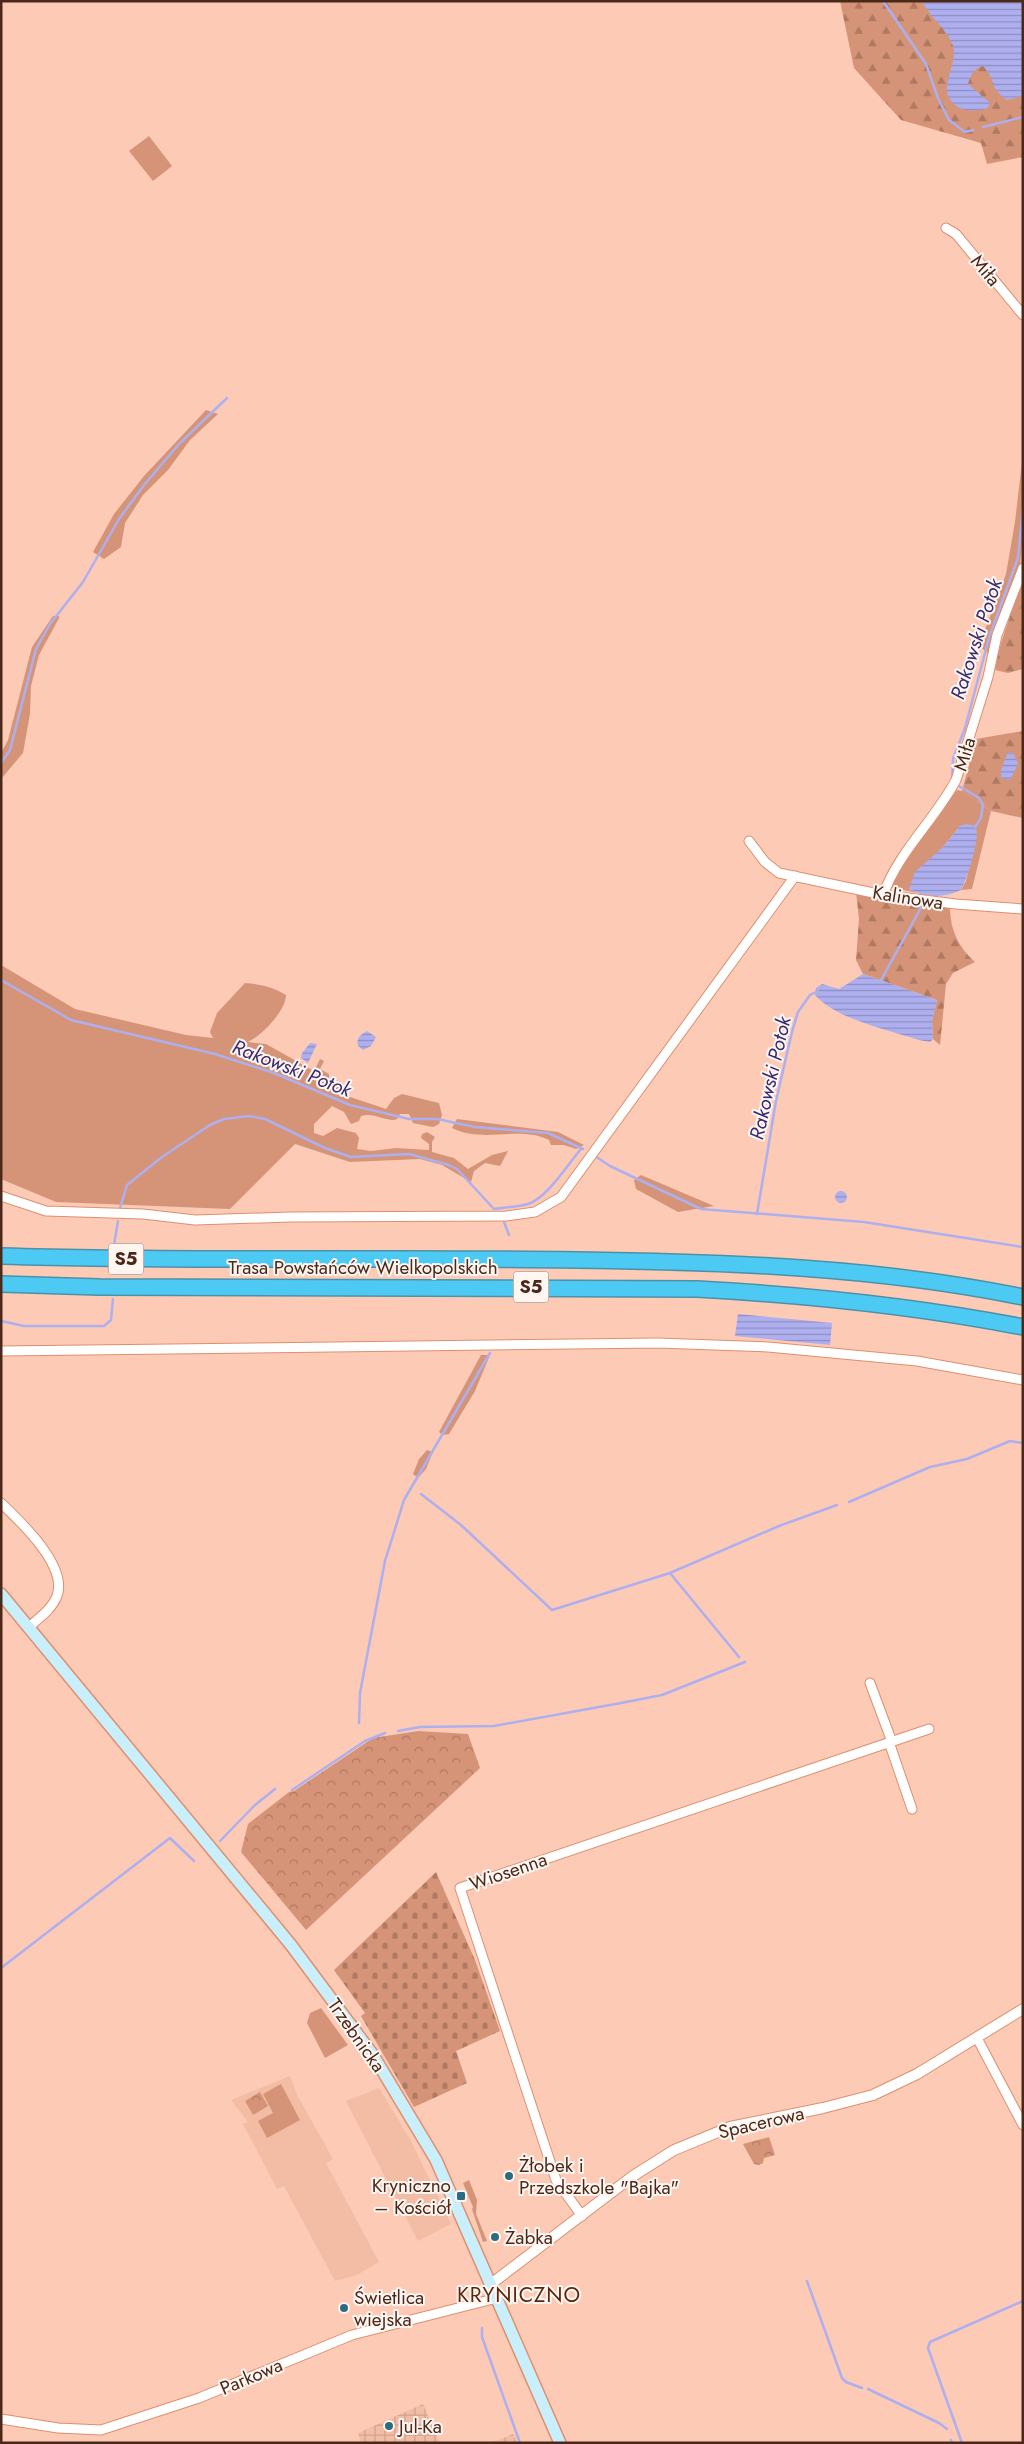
<svg xmlns="http://www.w3.org/2000/svg" width="1024" height="2444" font-family="Jost,sans-serif">
<style>
.built{fill:#f3bca5}
.industrial{fill:url(#industrial-grid)}
.grass{fill:#d59478}
.forest{fill:url(#forest-firs)}
.cemetery{fill:url(#cemetery-stones)}
.park{fill:url(#park-crowns)}
.water{fill:url(#water-rules)}
.lines{fill:none;stroke-linecap:round;stroke-linejoin:round}
.stream{stroke:#aeafef;stroke-width:2.5}
.minor-casing{stroke:#de8f6d;stroke-width:11}
.tertiary-casing{stroke:#de8f6d;stroke-width:12}
.secondary-casing{stroke:#de8f6d;stroke-width:14}
.motorway-casing{stroke:#4b92a8;stroke-width:18}
.minor{stroke:#fff;stroke-width:9}
.tertiary{stroke:#fff;stroke-width:10}
.secondary{stroke:#c9effc;stroke-width:11}
.motorway{stroke:#4ccaf4;stroke-width:15}
.poi-dot{fill:#2c6b80;stroke:#fff6f2;stroke-width:2}
.labels{text-anchor:middle;stroke-width:4;stroke-linejoin:round;paint-order:stroke}
.shield{fill:#fff6f2;stroke:#80665c;stroke-width:1}
.shield-label{font-size:18px;font-weight:bold;fill:#4a291b}
.street-label{font-size:19px;fill:#4a291b;stroke:#fff6f2}
.poi-label{font-size:19px;fill:#4a291b;stroke:#fff6f2;text-anchor:start}
.water-label{font-size:20px;font-style:italic;fill:#352c75;stroke:#fff6f2}
.quarter-label{font-size:21px;letter-spacing:1px;fill:#5c260d;stroke:#fff6f2}
</style>
<defs>
<pattern id="industrial-grid" width="8" height="8" patternUnits="userSpaceOnUse" patternTransform="scale(1.25)"><rect width="8" height="8" fill="#f3bca5"/><path d="M0 4h8M4 0v8" fill="none" stroke="#d2a28d"/></pattern>
<pattern id="forest-firs" width="22" height="20" patternUnits="userSpaceOnUse" patternTransform="scale(1.25)"><rect width="22" height="20" fill="#d59478"/><path d="M5 1l3.5 6h-7zM16 11l3.5 6h-7z" fill="#af7962"/></pattern>
<pattern id="cemetery-stones" width="16" height="16" patternUnits="userSpaceOnUse" patternTransform="scale(1.25)"><rect width="16" height="16" fill="#d59478"/><path d="M2 7V4a2 2 0 0 1 4 0v3zM10 15v-3a2 2 0 0 1 4 0v3z" fill="#af7962"/></pattern>
<pattern id="park-crowns" width="20" height="18" patternUnits="userSpaceOnUse" patternTransform="scale(1.25)"><rect width="20" height="18" fill="#d59478"/><path d="M2 6a3 3 0 1 1 6 0M12 15a3 3 0 1 1 6 0" fill="none" stroke="#af7962"/></pattern>
<pattern id="water-rules" width="6" height="5" patternUnits="userSpaceOnUse" patternTransform="scale(1.25)"><rect width="6" height="5" fill="#aeafef"/><path d="M0 2.5h6" fill="none" stroke="#908ec1"/></pattern>
</defs>
<rect width="100%" height="100%" fill="#fdcab5"/>
<!-- built -->
<g class="built">
<path d="M290,2076L297,2095L333,2159L326,2163L379,2262L357,2275L335,2281L284,2186L277,2189L243,2124L248,2122L231,2100Z"/>
<path d="M379,2088L411,2141L451,2224L418,2241L346,2101Z"/>
</g>
<!-- industrial -->
<g class="industrial">
<path d="M423,2404L440,2443H361L358,2433Z"/>
<path d="M513,2434L517,2443H491Z"/>
</g>
<!-- grass -->
<g class="grass">
<path d="M149,136L172,166L153,181L129,151Z"/>
<path d="M206,410L218,414L190,440L168,470L143,495L125,523L121,547L104,559L93,552L114,514L144,476Z"/>
<path d="M1023,453V530L1020,566L989,654L979,646L1006,574L1015,522Z"/>
<path d="M53,616H59V618L39,655L31,686L30,714L23,753L1,779V753L8,740L32,647Z"/>
<path d="M957,790L962,791L991,811L972,889L961,890L966,881L973,852L960,826L909,889L917,893L890,887L908,854Z"/>
<path d="M1,965L75,1009L186,1035L213,1038L210,1032L217,1013L245,983C260,984 274,987 286,995C286,1011 261,1036 248,1042L266,1044L314,1071L320,1059L324,1061L320,1069L329,1074V1079L348,1089L344,1095L386,1109L394,1098L402,1094L439,1103L442,1115L439,1124L433,1127L413,1123L409,1114H400L397,1119C387,1123 375,1112 361,1116L359,1121L351,1124L344,1112L332,1106L314,1124V1133L323,1136L337,1128L356,1133L359,1138L357,1149L371,1151L396,1148L429,1150V1144L421,1138L422,1134L427,1132L435,1137L432,1142V1152L454,1158L468,1169L492,1155L508,1151L500,1166L485,1163L474,1171L471,1182L442,1165L420,1159L350,1162L295,1144L230,1209L56,1202L1,1179Z"/>
<path d="M457,1119L558,1132L584,1145L576,1149L564,1145H551L549,1140C519,1125 485,1144 452,1128Z"/>
<path d="M641,1175L714,1206L678,1212L636,1189L634,1180Z"/>
<path d="M481,1355H490L475,1391L449,1434L443,1435L439,1432Z"/>
<path d="M427,1450L433,1452L426,1469L418,1478L413,1474L419,1459Z"/>
<path d="M321,2008L348,2045L325,2058L307,2023L310,2013Z"/>
<path d="M281,2084L300,2120L267,2138L258,2121L273,2113L263,2094Z"/>
<path d="M469,2180L477,2200L476,2214L487,2241L483,2242L472,2209L473,2207L463,2183Z"/>
</g>
<!-- forest -->
<g class="forest">
<path d="M840,1H1023V157L987,164L981,143L901,120L854,68Z"/>
<path d="M1023,575V669L1008,673L995,670C1000,637 1015,608 1023,575Z"/>
<path d="M1023,731V818L991,811L962,791L976,739Z"/>
<path d="M856,892L950,908C950,930 959,948 975,962L953,973L946,984L940,1045L933,1039L932,1021L937,1000L863,974L856,960L859,919Z"/>
</g>
<!-- cemetery -->
<path class="cemetery" d="M436,1872L475,1960L500,2031L456,2051L467,2083L414,2107L361,2016L365,2013L334,1970Z"/>
<!-- park -->
<g class="park">
<path d="M418,1731L468,1734L480,1768L306,1930L241,1852L248,1824L289,1792L294,1791L373,1738Z"/>
<path d="M260,2092L268,2106L253,2115L245,2101Z"/>
<path d="M769,2137L775,2155L764,2158L763,2163L759,2165L754,2164L743,2144Z"/>
</g>
<!-- water -->
<g class="water">
<path d="M922,1H1023V96L1007,100C989,88 996,79 983,66C974,68 970,76 968,84L990,103L988,108C980,111 967,112 958,107C933,91 959,67 953,46C947,28 930,18 922,1Z"/>
<path d="M1008,752L1014,754L1018,764L1010,780L1001,778V770Z"/>
<path d="M966,824L976,826C980,839 968,877 961,890C945,898 925,898 909,889L915,872L943,847L960,826Z"/>
<path d="M863,974L937,1000L932,1021L933,1039L930,1042L919,1040C888,1030 836,1019 815,995L816,988L822,984L839,989Z"/>
<path d="M367,1031L376,1037L371,1046L363,1050L358,1046C356,1038 360,1035 367,1031Z"/>
<path d="M310,1043L317,1044L308,1063L301,1058L302,1053Z"/>
<circle cx="841" cy="1197" r="6"/>
<path d="M738,1314L832,1323L830,1345L735,1336Z"/>
</g>
<g class="lines">
<!-- stream -->
<g class="stream">
<path d="M883,1L926,64L938,98L949,120L965,132L973,130"/>
<path d="M983,127L1023,117"/>
<path d="M1023,466V476"/>
<path d="M1,763L10,750L36,649L50,624L83,582L119,519L144,485L179,444L227,398"/>
<path d="M952,780L953,759L965,728L989,638L1018,558L1023,507"/>
<path d="M959,786L979,798L983,805L981,818L975,827"/>
<path d="M1,980L71,1020L215,1054L274,1073L350,1105L409,1119H437L475,1127L548,1133L583,1149"/>
<path d="M880,982L922,906"/>
<path d="M595,1156L610,1166L701,1209L864,1222L1023,1247"/>
<path d="M120,1208L127,1185L162,1157L210,1125L224,1119L249,1116L265,1119L325,1148L351,1157L409,1154L449,1165L457,1169L494,1209C505,1207 518,1207 528,1204C548,1197 568,1164 581,1149"/>
<path d="M757,1214L776,1101L792,1032L798,1012L810,995L818,991"/>
<path d="M504,1222L509,1235"/>
<path d="M114,1245L118,1221"/>
<path d="M1,1321L24,1326H104L111,1320L113,1299"/>
<path d="M421,1494L461,1525L552,1610L670,1573L779,1526L837,1505"/>
<path d="M849,1502L930,1467L967,1459L1010,1441L1023,1443"/>
<path d="M670,1573L739,1657"/>
<path d="M359,1723L360,1693L385,1561L404,1500L490,1353"/>
<path d="M398,1731L420,1727L494,1726L621,1703L662,1695L745,1662"/>
<path d="M292,1790L365,1741L385,1733"/>
<path d="M220,1841L255,1805L275,1789"/>
<path d="M1,1968L170,1838L194,1861"/>
<path d="M807,2281L842,2378L846,2382L862,2388"/>
<path d="M482,2328V2337L520,2443"/>
<path d="M868,2389L939,2423L947,2429"/>
<path d="M951,2440L952,2443"/>
<path d="M962,2443L928,2348L930,2342L1023,2301"/>
</g>
<defs>
<g id="minor">
<path d="M946,228L956,234L1023,315"/>
<path d="M749,841L765,862L779,873L883,895L956,904L1023,909"/>
<path d="M883,895C899,851 934,821 956,780L988,677L997,635L1023,568"/>
<path d="M1,1196L46,1211L143,1214L195,1220L290,1217L506,1216L535,1212L561,1197L795,876"/>
<path d="M1,1351L658,1343L768,1347L917,1361L1023,1380"/>
<path d="M1,1503C21,1522 68,1566 57,1596C52,1609 39,1618 29,1627"/>
<path d="M870,1683L892,1742"/>
<path d="M889,1742L912,1809"/>
<path d="M977,2038L1023,2125"/>
<path d="M582,2216L556,2180L460,1888L929,1729"/>
<path d="M1,2419L58,2428L101,2430L199,2398L352,2335L497,2298"/>
</g>
<path id="tertiary" d="M491,2284L633,2176L674,2150L730,2127L823,2108L873,2095L917,2074L1023,2009"/>
<path id="secondary" d="M1,1594L291,1945L373,2055L436,2160L560,2443"/>
<g id="motorway">
<path d="M1,1256C193,1262 385,1257 577,1260C727,1262 876,1267 1023,1297"/>
<path d="M1,1284L99,1287L697,1289C807,1295 915,1306 1023,1327"/>
</g>
</defs>
<!-- minor casing -->
<use href="#minor" class="minor-casing"/>
<!-- tertiary casing -->
<use href="#tertiary" class="tertiary-casing"/>
<!-- secondary casing -->
<use href="#secondary" class="secondary-casing"/>
<!-- motorway casing -->
<use href="#motorway" class="motorway-casing"/>
<!-- minor -->
<use href="#minor" class="minor"/>
<!-- tertiary -->
<use href="#tertiary" class="tertiary"/>
<!-- secondary -->
<use href="#secondary" class="secondary"/>
<!-- motorway -->
<use href="#motorway" class="motorway"/>
</g>
<!-- markers -->
<g class="poi-dot">
<circle cx="509" cy="2176" r="5"/>
<rect x="456" y="2191" width="10" height="10" rx="2.5"/>
<circle cx="495" cy="2237" r="5"/>
<circle cx="344" cy="2308" r="5"/>
<circle cx="389" cy="2426" r="5"/>
</g>
<g class="labels">
<!-- shield labels -->
<g class="shield">
<rect x="108.5" y="1243.5" width="35" height="31" rx="4"/>
<rect x="513.5" y="1271.5" width="35" height="31" rx="4"/>
</g>
<g class="shield-label">
<text x="126" y="1265">S5</text>
<text x="531" y="1293">S5</text>
</g>
<!-- street labels -->
<g class="street-label">
<text transform="translate(986 270) rotate(50)" y="7">Miła</text>
<text transform="translate(964 754) rotate(-73)" y="7">Miła</text>
<text transform="translate(908 897) rotate(9)" y="7">Kalinowa</text>
<text x="363" y="1274">Trasa Powstańców Wielkopolskich</text>
<text transform="translate(508 1871) rotate(-19)" y="7">Wiosenna</text>
<text transform="translate(357 2035) rotate(55)" y="7">Trzebnicka</text>
<text transform="translate(761 2122) rotate(-13)" y="7">Spacerowa</text>
<text transform="translate(251 2376) rotate(-23)" y="7">Parkowa</text>
</g>
<!-- poi labels -->
<g class="poi-label">
<text x="519" y="2172">Żłobek i<tspan x="519" dy="22">Przedszkole "Bajka"</tspan></text>
<text x="451" y="2192" text-anchor="end">Kryniczno<tspan x="451" dy="22">– Kościół</tspan></text>
<text x="505" y="2244">Żabka</text>
<text x="354" y="2304">Świetlica<tspan x="354" dy="22">wiejska</tspan></text>
<text x="399" y="2433">Jul-Ka</text>
</g>
<!-- water labels -->
<g class="water-label">
<text transform="translate(976 639) rotate(-72)" y="7">Rakowski Potok</text>
<text transform="translate(292 1068) rotate(21)" y="7">Rakowski Potok</text>
<text transform="translate(770 1078) rotate(-77)" y="7">Rakowski Potok</text>
</g>
<!-- quarter labels -->
<g class="quarter-label">
<text x="519" y="2302">KRYNICZNO</text>
</g>
</g>
<!-- border -->
<rect width="1024" height="2444" fill="none" stroke="#4a291b" stroke-width="5"/>
</svg>
